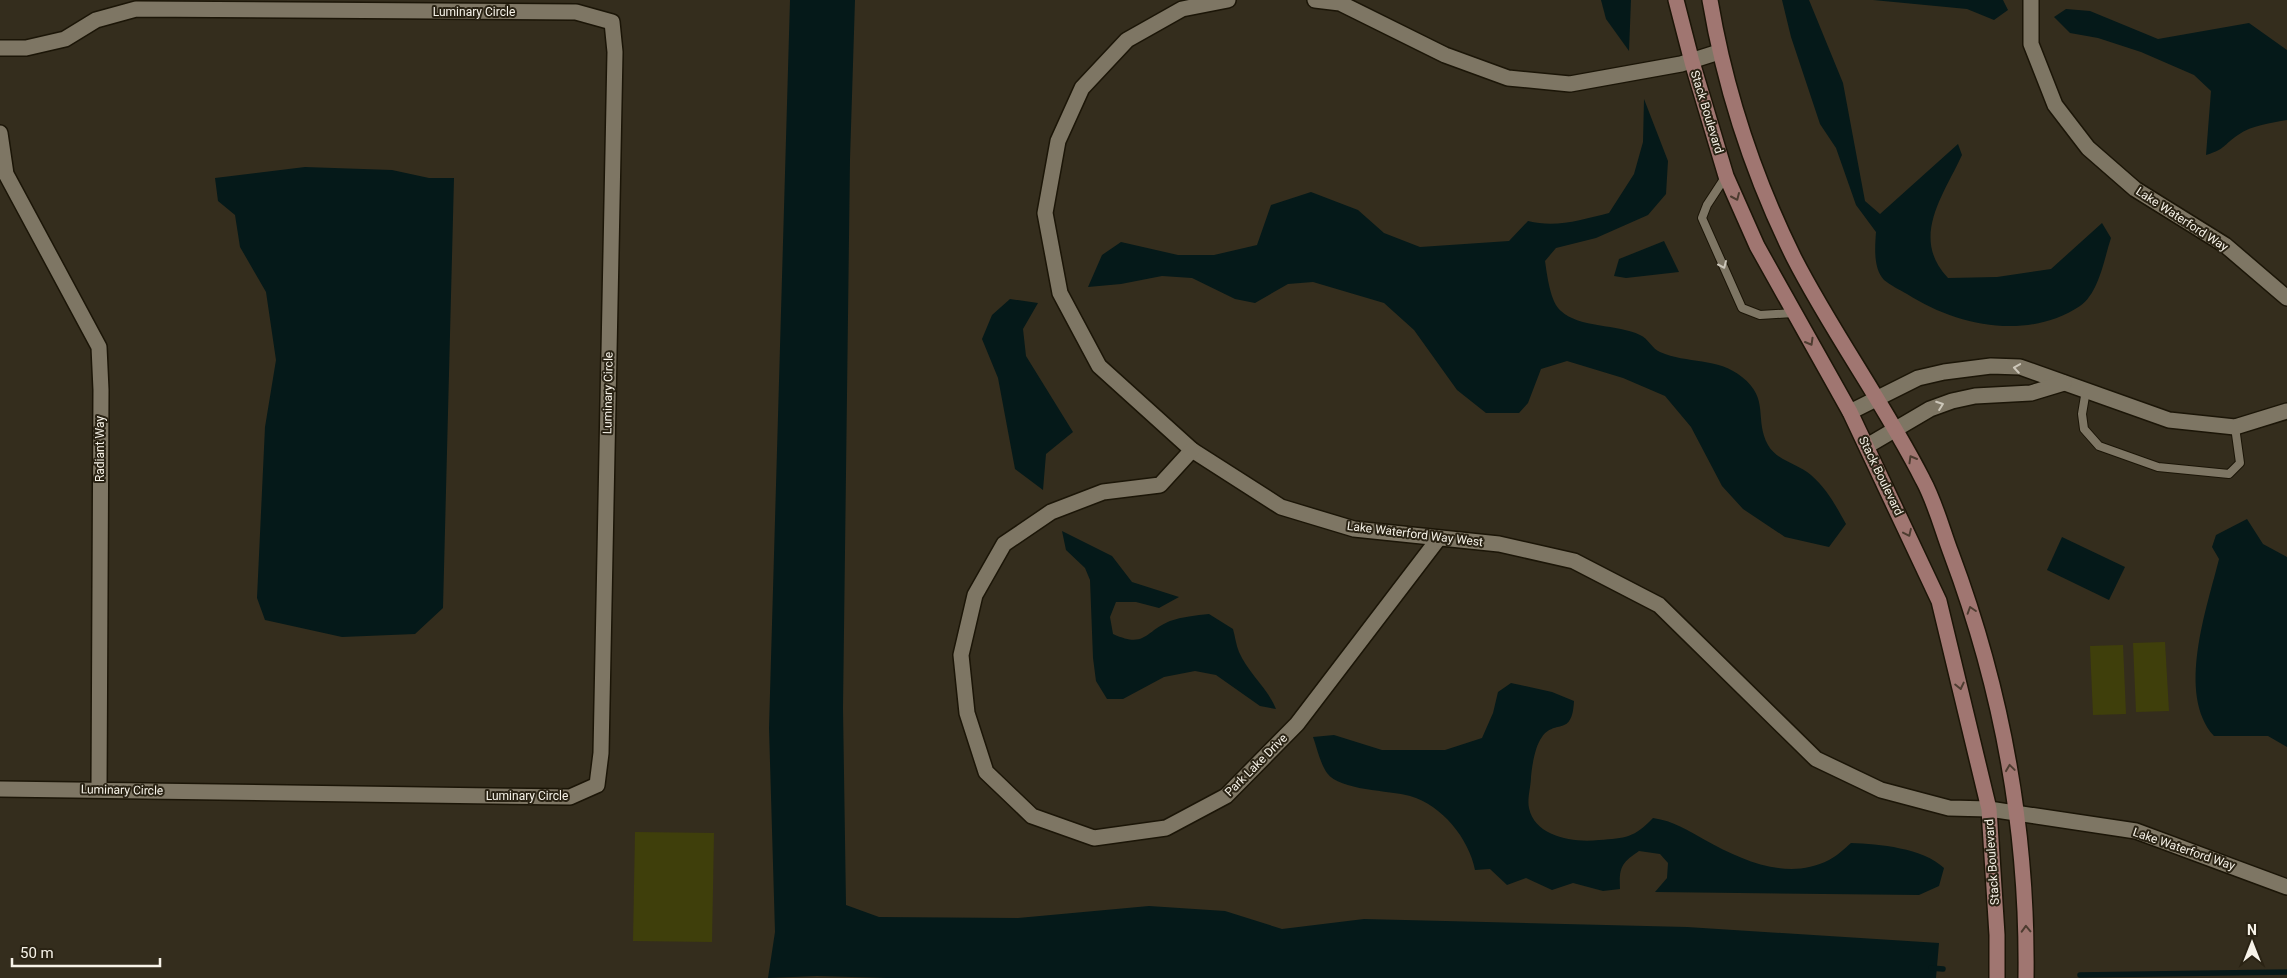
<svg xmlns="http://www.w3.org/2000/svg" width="2287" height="978" font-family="Roboto,sans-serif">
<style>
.green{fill:#3f3f0b}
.water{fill:#051919}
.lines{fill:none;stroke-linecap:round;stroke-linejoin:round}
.stream{stroke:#051919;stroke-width:5.5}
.lane-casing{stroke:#1b1507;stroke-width:10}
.street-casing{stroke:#1b1507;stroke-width:18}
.secondary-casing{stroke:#1b1507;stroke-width:18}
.lane{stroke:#7e7664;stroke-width:8}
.street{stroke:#7e7664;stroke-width:15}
.secondary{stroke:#a07671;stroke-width:15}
.oneway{stroke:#4d3c30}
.oneway2{stroke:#cdc7ba}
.labels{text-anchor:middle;stroke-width:4;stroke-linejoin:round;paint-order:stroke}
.street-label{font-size:12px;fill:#f7f3e9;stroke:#2a2314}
</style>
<rect width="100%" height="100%" fill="#342d1d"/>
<!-- green -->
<g class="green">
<path d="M2165,642L2169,711L2136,712L2133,643Z"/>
<path d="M2123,645L2126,714L2093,715L2090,646Z"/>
<path d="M635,832L714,833L712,942L633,941Z"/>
</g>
<!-- water -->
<g class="water">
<path d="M790,0H855L850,159L843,708L846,905L879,917L1018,918L1149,906L1225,911L1282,929L1364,919L1687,927L1939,943L1936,978H887L817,976L768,978L775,932L769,728Z"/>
<path d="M1601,0H1631L1629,51L1606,19Z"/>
<path d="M1782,0H1809L1843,83L1865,201L1880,214L1958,144L1962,155C1943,196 1910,238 1948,278L1997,277L2051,269L2102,223L2111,238C2104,259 2099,293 2080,306C2027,341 1957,326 1907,294C1900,290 1890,285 1884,280C1873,268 1875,247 1876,232L1856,205L1836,148L1820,124L1791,37Z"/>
<path d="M1873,0H2003L2008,10L1994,20L1967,9Z"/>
<path d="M2066,9L2090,11L2158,39L2249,23L2287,50V120C2271,123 2252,125 2238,135C2223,145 2226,149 2206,155L2211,91L2194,75L2141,52L2098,38L2070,33L2054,17Z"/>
<path d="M1644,99L1668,161L1666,194L1648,215L1596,238L1556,248L1545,261C1547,274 1550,302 1561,311C1579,328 1618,324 1640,335C1648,338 1652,349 1660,352C1687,364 1718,357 1742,377C1770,399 1754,419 1768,445C1777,461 1799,464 1811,475C1827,489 1836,506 1846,524L1829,547L1785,537L1743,509L1722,486L1691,427L1665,396L1623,378L1567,361L1541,369L1528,403L1519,413H1486L1457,390L1414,330L1384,303L1313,282L1288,284L1255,303L1235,299L1192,278L1162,276L1121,284L1088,287L1102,255L1121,242L1178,255H1214L1257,245L1271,205L1311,192L1358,210L1384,233L1420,247L1509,241L1528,221C1556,228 1581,220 1609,213L1634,174L1643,142Z"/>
<path d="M305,167L392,170L429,178H454L443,608L415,634L342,637L265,620L257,598L265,427L276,360L266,292L240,247L235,215L218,201L215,178Z"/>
<path d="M1664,241L1679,272L1626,278L1614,276L1619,259Z"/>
<path d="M1010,299L1038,303L1023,329L1026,356L1073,432L1046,454L1043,490L1015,469L998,378L982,339L992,315Z"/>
<path d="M2247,519L2263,544L2287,557V747L2268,736H2214C2176,694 2207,608 2219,559L2212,547L2216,535Z"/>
<path d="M1062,531L1112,556L1132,582L1179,597L1159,608L1136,602H1116L1110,617L1113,634C1146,649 1145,631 1170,621C1182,617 1196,615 1209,614L1233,629C1235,636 1236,645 1239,652C1248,673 1267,687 1276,709L1260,706L1216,675L1195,671L1164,677L1123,699H1107L1096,681L1093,658L1090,580L1085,568L1066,550Z"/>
<path d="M2062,537L2125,567L2109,600L2047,570Z"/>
<path d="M1511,683L1552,692L1574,701C1572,738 1556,718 1542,737C1535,746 1532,766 1531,777C1531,786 1527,799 1529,808C1535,837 1574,843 1599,840C1626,838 1634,838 1653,818C1674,821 1687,830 1705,840C1743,861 1788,881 1829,860C1837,856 1844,849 1851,843C1879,844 1923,848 1944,868L1939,886L1919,895L1655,892L1667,878L1668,863L1660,854L1639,851C1621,863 1619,868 1620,889L1603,891L1573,883L1552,890L1526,878L1507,885L1490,869L1475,870C1469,839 1442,805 1410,796C1389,790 1340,791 1327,773C1320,763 1317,748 1313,737L1334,735L1382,750H1445L1482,738L1493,713L1498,692Z"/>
</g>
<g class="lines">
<!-- stream -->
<g class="stream">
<path d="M1931,968L1943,969"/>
<path d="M2080,975L2287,972"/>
</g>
<defs>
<g id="lane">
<path d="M1726,176L1707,205L1702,218L1742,308L1760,315L1793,313"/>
<path d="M2086,390L2082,414L2084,429L2099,446L2158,467L2229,474L2240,463L2235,427"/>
</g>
<g id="street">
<path d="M1228,0L1182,9L1127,40L1082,88L1058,141L1045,213L1060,293L1099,366L1192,450L1281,507L1354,529L1499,544L1574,561L1659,605L1816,759L1881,790L1949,808L1989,809L2136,831L2287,887"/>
<path d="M1315,0L1340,3L1445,55L1508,78L1570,84L1681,64L1719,52"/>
<path d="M2031,0V44L2055,105L2088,148L2135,189L2225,245L2287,298"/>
<path d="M0,48H26L65,39L96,20L136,9L576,12L612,22L615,52L601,753L597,785L570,797L0,789"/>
<path d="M0,133L6,174L99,347L101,390L99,789"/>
<path d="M1850,412L1918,378L1944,372L1991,366L2020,367L2169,420L2235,427L2287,411"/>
<path d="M1867,446L1930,409L1952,401L1975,396L2031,393L2064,383"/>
<path d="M1192,450L1160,485L1103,492L1051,512L1004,544L975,595L961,655L967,713L986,772L1032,816L1094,838L1166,828L1226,796L1297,724L1439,538"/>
</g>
<g id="secondary">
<path d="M1676,0L1692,62L1726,176L1757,246L1850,412L1939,601L1989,809L1997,935V978"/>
<path d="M1710,0C1725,89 1754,177 1794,258C1833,334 1884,403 1923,480C1935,502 1942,529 1951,553C2002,689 2028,833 2026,978"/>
</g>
</defs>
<!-- lane casing -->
<use href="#lane" class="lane-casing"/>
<!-- street casing -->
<use href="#street" class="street-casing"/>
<!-- secondary casing -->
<use href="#secondary" class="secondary-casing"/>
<!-- lane -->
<use href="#lane" class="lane"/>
<!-- street -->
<use href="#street" class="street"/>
<!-- secondary -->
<use href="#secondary" class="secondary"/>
</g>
<!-- one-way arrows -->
<defs><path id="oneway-chevron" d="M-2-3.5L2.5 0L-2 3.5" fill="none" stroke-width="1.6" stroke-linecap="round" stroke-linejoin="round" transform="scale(1.25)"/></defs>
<g class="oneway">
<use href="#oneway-chevron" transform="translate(1736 197) rotate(66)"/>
<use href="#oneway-chevron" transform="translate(1810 342) rotate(60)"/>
<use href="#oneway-chevron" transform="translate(1912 459) rotate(-120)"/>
<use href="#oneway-chevron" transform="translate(1908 533) rotate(65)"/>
<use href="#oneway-chevron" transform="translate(1971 610) rotate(-108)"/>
<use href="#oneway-chevron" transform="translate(1960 686) rotate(77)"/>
<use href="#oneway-chevron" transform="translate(2010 768) rotate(-98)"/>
<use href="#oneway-chevron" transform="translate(2026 929) rotate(-92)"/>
</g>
<g class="oneway2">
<use href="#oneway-chevron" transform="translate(1723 265) rotate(66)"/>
<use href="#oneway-chevron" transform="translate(2017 368) rotate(-171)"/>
<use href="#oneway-chevron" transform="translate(1940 405) rotate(-20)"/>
</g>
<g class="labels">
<!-- street labels -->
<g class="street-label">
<text x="474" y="16">Luminary Circle</text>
<text transform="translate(1707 112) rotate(73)" y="4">Stack Boulevard</text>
<text transform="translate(2182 219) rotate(33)" y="4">Lake Waterford Way</text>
<text transform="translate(608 393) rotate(-89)" y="4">Luminary Circle</text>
<text transform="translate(100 449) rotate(-90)" y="4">Radiant Way</text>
<text transform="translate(1881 476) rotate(64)" y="4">Stack Boulevard</text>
<text transform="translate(1415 534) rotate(7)" y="4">Lake Waterford Way West</text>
<text transform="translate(1256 765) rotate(-45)" y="4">Park Lake Drive</text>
<text transform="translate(122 790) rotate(1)" y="4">Luminary Circle</text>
<text x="527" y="800">Luminary Circle</text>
<text transform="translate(2184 849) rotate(19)" y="4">Lake Waterford Way</text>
<text transform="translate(1992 862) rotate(-94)" y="4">Stack Boulevard</text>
</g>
</g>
<!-- north arrow -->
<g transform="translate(2252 943)" stroke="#2a2314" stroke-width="4" paint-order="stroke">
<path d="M0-4L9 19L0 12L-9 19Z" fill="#f7f3e9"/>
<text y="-8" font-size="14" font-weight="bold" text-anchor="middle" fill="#f7f3e9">N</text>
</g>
<!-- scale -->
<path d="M12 958v8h148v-8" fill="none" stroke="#f7f3e9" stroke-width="2.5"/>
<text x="20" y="958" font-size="15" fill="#f7f3e9" stroke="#2a2314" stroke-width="4" paint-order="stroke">50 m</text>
</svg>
